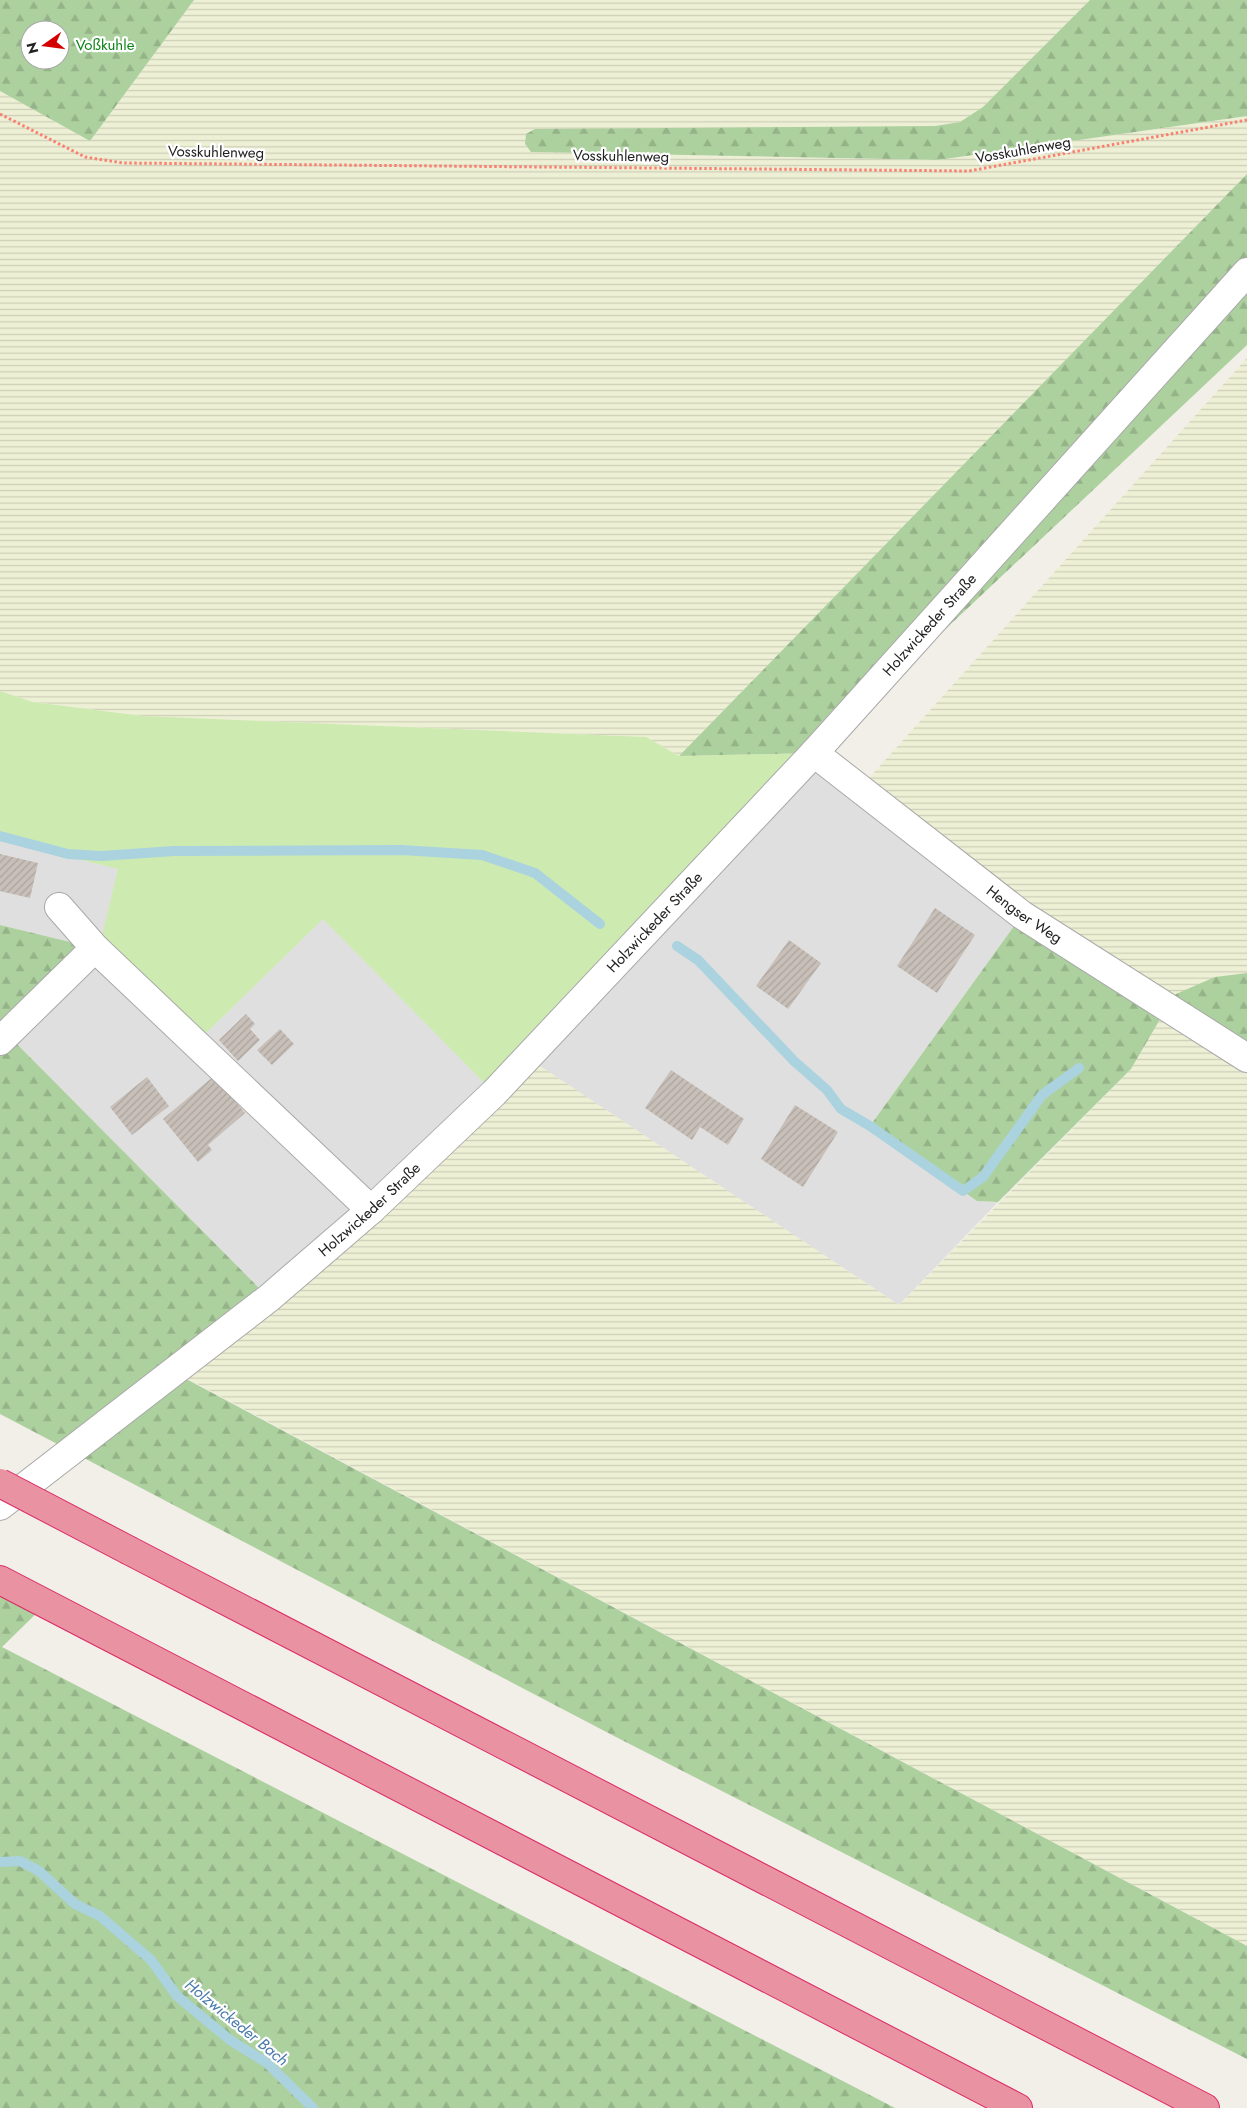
<svg xmlns="http://www.w3.org/2000/svg" width="1247" height="2108" font-family="Jost,sans-serif">
<style>
.residential{fill:#e0dfdf}
.farmland{fill:url(#farmland-rules)}
.grass{fill:#cdebb0}
.forest{fill:url(#forest-firs);fill-rule:evenodd}
.lines{fill:none;stroke-linecap:round;stroke-linejoin:round}
.stream{stroke:#aad3df;stroke-width:10}
.building{fill:url(#building-hatch)}
.minor-casing{stroke:#a9a9a9;stroke-width:30}
.highway-casing{stroke:#dc2a67;stroke-width:30}
.path{stroke:#fa8072;stroke-width:3;stroke-dasharray:2.5 2.5;stroke-linecap:butt}
.minor{stroke:#fff;stroke-width:28}
.highway{stroke:#e892a2;stroke-width:28}
.highway-bridge-casing{stroke:#dc2a67;stroke-width:30;stroke-linecap:butt}
.highway-bridge{stroke:#e892a2;stroke-width:28}
.labels{text-anchor:middle;stroke-width:4.5;stroke-linejoin:round;paint-order:stroke}
.park-label{font-size:15px;fill:#0c8416;stroke:#fff}
.street-label{font-size:15px;fill:#222;stroke:#fff}
.water-label{font-size:16px;font-style:italic;fill:#4a7aab;stroke:#fff}
</style>
<defs>
<pattern id="farmland-rules" width="6" height="5" patternUnits="userSpaceOnUse" patternTransform="scale(1.25)"><rect width="6" height="5" fill="#eef0d5"/><path d="M0 2.5h6" fill="none" stroke="#ccceb7"/></pattern>
<pattern id="forest-firs" width="22" height="20" patternUnits="userSpaceOnUse" patternTransform="scale(1.25)"><rect width="22" height="20" fill="#add19e"/><path d="M5 1l3.5 6h-7zM16 11l3.5 6h-7z" fill="#95b388"/></pattern>
<pattern id="building-hatch" width="6" height="6" patternUnits="userSpaceOnUse" patternTransform="scale(1.25)"><rect width="6" height="6" fill="#c7bfb8"/><path d="M-1 1l2-2M0 6l6-6M5 7l2-2" fill="none" stroke="#aba49e"/></pattern>
</defs>
<rect width="100%" height="100%" fill="#f2efe9"/>
<!-- residential -->
<g class="residential">
<path d="M814,753L1022,915L870,1126L977,1201L998,1202L899,1305L528,1058Z"/>
<path d="M0,840L119,869L199,1040L323,918L494,1093L269,1298L7,1034L95,948L0,925Z"/>
</g>
<!-- farmland -->
<g class="farmland">
<path d="M194,0H1090L983,107L960,122L935,126L525,144L531,152L938,160L1247,116V174L679,756L646,737L143,716L33,702L0,691V91L90,141Z"/>
<path d="M1247,358V973L1229,975L1247,1058V1946L175,1372L528,1058L899,1305L1131,1069L1166,1009L860,788Z"/>
</g>
<!-- grass -->
<path class="grass" d="M0,691L33,702L143,716L646,737L679,756L814,753L494,1093L323,919L199,1040L101,940L118,869L0,840Z"/>
<!-- forest -->
<g class="forest">
<path d="M0,0H194L90,141L0,91ZM30,30H60V60H30Z"/>
<path d="M1090,0H1247V116L938,160L531,152L525,144L526,134L535,129L935,126L960,122L983,107Z"/>
<path d="M1247,174V345L814,753L679,756Z"/>
<path d="M1022,915L1166,1009L1176,994L1215,977L1247,973V1058L1166,1009L1131,1069L998,1202L977,1201L870,1126Z"/>
<path d="M0,925L95,948L7,1034L269,1298L175,1373L1247,1946V2059L614,1736L0,1414Z"/>
<path d="M0,1580L46,1604L2,1647L895,2108H0Z"/>
</g>
<g class="lines">
<!-- stream -->
<g class="stream">
<path d="M0,836L68,854L101,856L174,851L401,850L482,855L535,873L600,924"/>
<path d="M677,946L698,960L794,1061L827,1090L841,1109L870,1126L963,1191L983,1177L1042,1095L1079,1068"/>
<path d="M0,1862L20,1861L39,1871L75,1904L100,1916L151,1960L177,1996L230,2040L267,2063L313,2108"/>
</g>
</g>
<!-- building -->
<g class="building">
<path d="M0,854L38,863L30,898L0,891Z"/>
<path d="M935,908L975,935L937,993L897,966Z"/>
<path d="M789,940L821,963L788,1009L756,986Z"/>
<path d="M246,1014L255,1024L250,1029L260,1040L238,1061L219,1040Z"/>
<path d="M280,1029L294,1044L272,1065L257,1050Z"/>
<path d="M671,1070L744,1119L728,1145L700,1127L692,1140L645,1108Z"/>
<path d="M214,1076L245,1113L208,1145L212,1150L198,1162L163,1119Z"/>
<path d="M147,1077L169,1106L132,1135L110,1107Z"/>
<path d="M795,1105L838,1132L803,1187L761,1159Z"/>
</g>
<g class="lines">
<defs>
<g id="minor">
<path id="s1" d="M814,753L1022,915L1247,1058"/>
<path d="M59,907L95,948L371,1210"/>
<path d="M0,1041L95,948"/>
<path id="s2" d="M0,1506L269,1298L371,1210L494,1093L814,753L1247,272"/>
</g>
<g id="highway">
<path d="M130,1551L1205,2108"/>
<path d="M0,1580L1018,2108"/>
</g>
</defs>
<!-- minor casing -->
<use href="#minor" class="minor-casing"/>
<!-- highway casing -->
<use href="#highway" class="highway-casing"/>
<!-- path -->
<path class="path" d="M0,114L85,157L123,163L969,171L1247,120"/>
<!-- minor -->
<use href="#minor" class="minor"/>
<!-- highway -->
<use href="#highway" class="highway"/>
<defs>
<path id="highway-bridge" d="M0,1483L130,1551"/>
</defs>
<!-- highway-bridge casing -->
<use href="#highway-bridge" class="highway-bridge-casing"/>
<!-- highway-bridge -->
<use href="#highway-bridge" class="highway-bridge"/>
</g>
<g class="labels">
<!-- park labels -->
<g class="park-label">
<text x="105" y="50">Voßkuhle</text>
</g>
<!-- street labels -->
<g class="street-label">
<text transform="translate(1023 150) rotate(-10)" y="5">Vosskuhlenweg</text>
<text transform="translate(216 152) rotate(1)" y="5">Vosskuhlenweg</text>
<text transform="translate(621 156) rotate(1)" y="5">Vosskuhlenweg</text>
<text dy="5" stroke="none"><textPath href="#s2" startOffset="1284">Holzwickeder Straße</textPath></text>
<text dy="5" stroke="none"><textPath href="#s1" startOffset="265">Hengser Weg</textPath></text>
<text dy="5" stroke="none"><textPath href="#s2" startOffset="879">Holzwickeder Straße</textPath></text>
<text dy="5" stroke="none"><textPath href="#s2" startOffset="474">Holzwickeder Straße</textPath></text>
</g>
<!-- water labels -->
<g class="water-label">
<text transform="translate(237 2022) rotate(39)" y="6">Holzwickeder Bach</text>
</g>
</g>
<!-- north arrow -->
<g transform="translate(45 45) rotate(256)"><circle r="24" fill="#ffffff" stroke="#a7a7a7"/>
<path d="M0-4L9 19L0 12L-9 19Z" fill="#d40000"/>
<text y="-8" font-size="14" font-weight="bold" text-anchor="middle" fill="#222222">N</text>
</g>
</svg>
